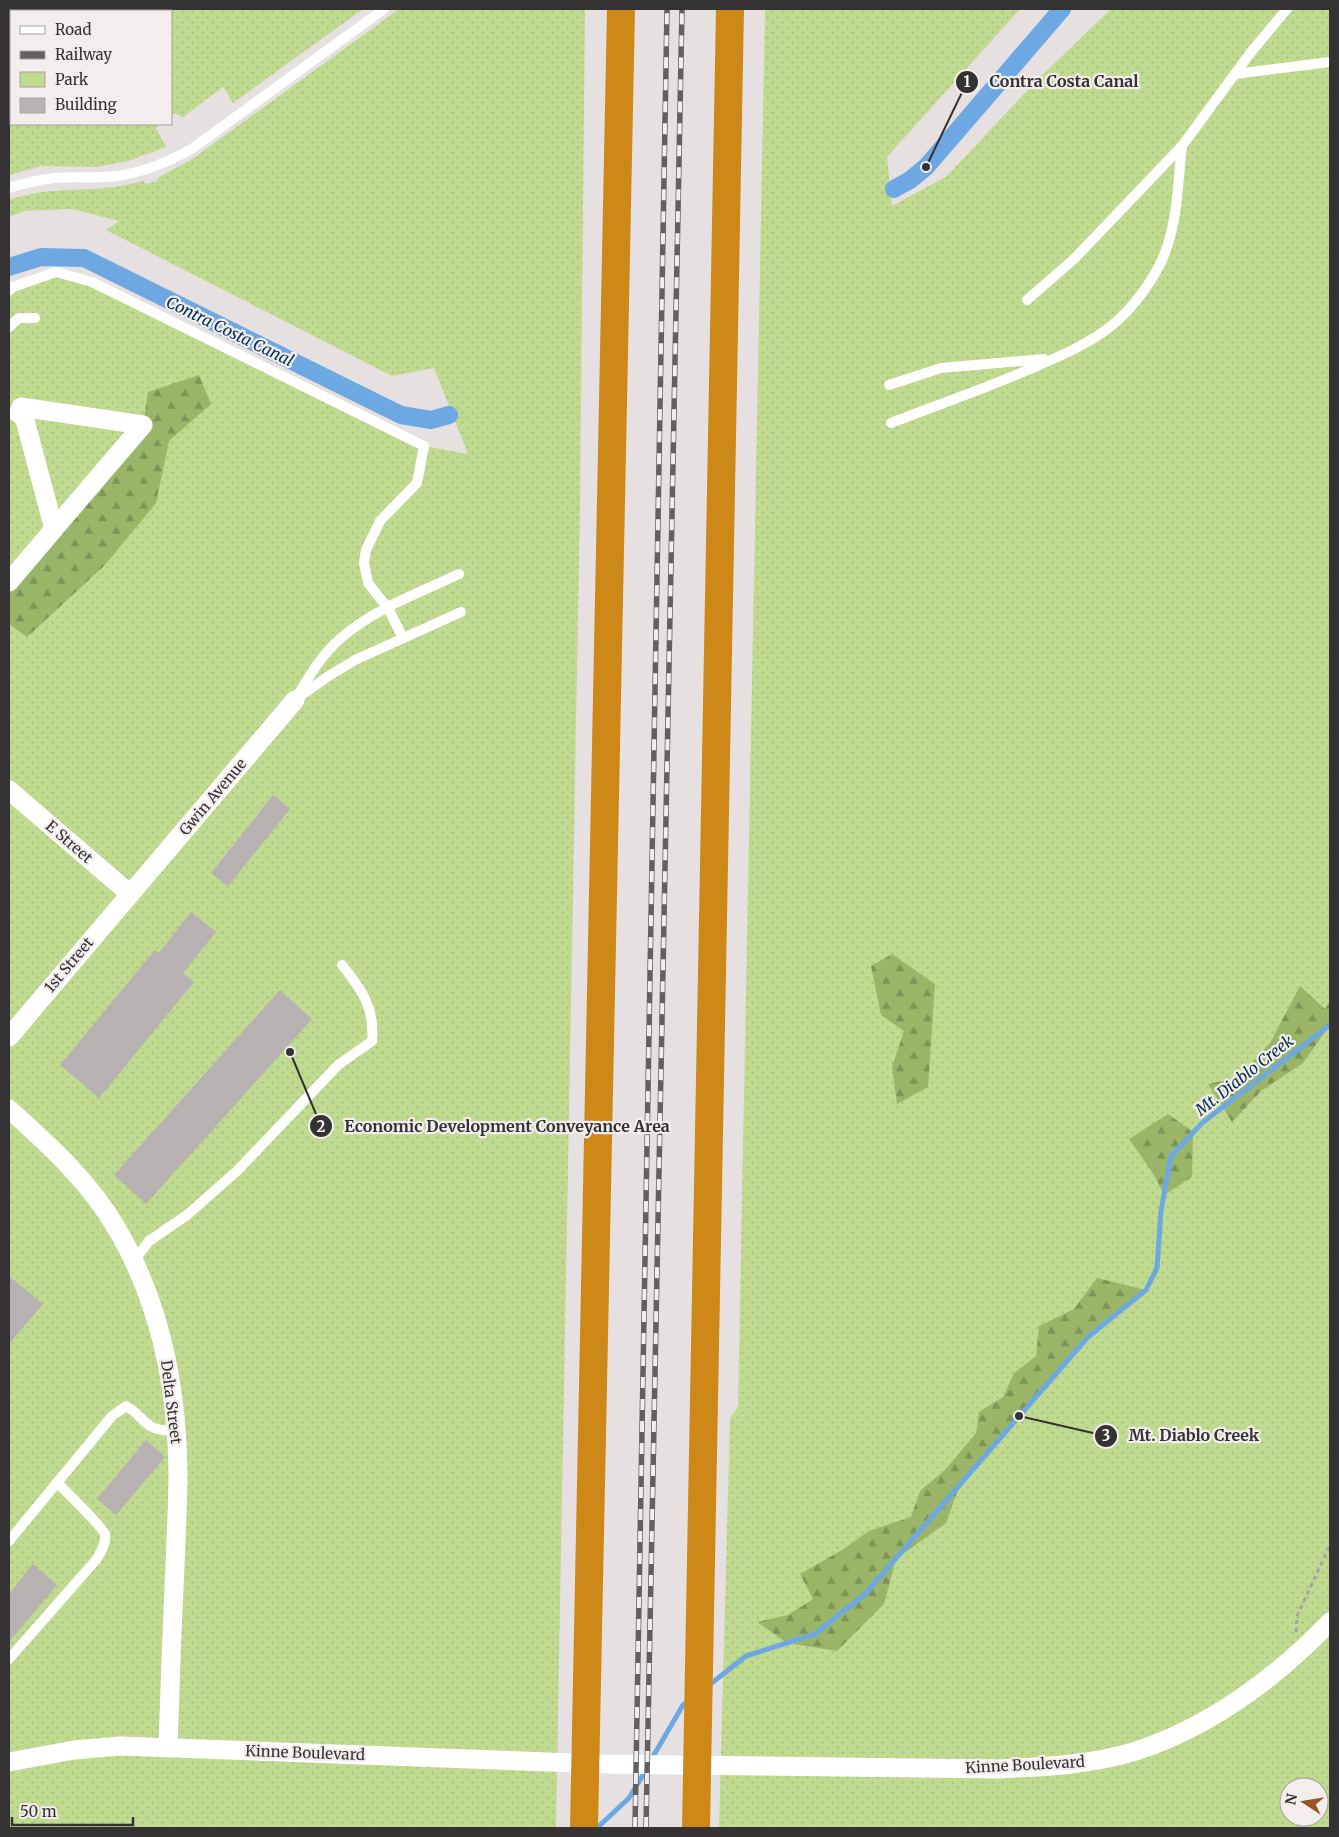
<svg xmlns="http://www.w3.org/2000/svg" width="1339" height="1837" font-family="Merriweather,serif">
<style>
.green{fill:url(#green-dots);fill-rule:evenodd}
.forest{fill:url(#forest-firs)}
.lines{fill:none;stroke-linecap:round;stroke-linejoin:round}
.stream{stroke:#6ea8e3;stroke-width:5}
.canal{stroke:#6ea8e3;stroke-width:18}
.building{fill:#b7b2b1}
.path{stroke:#a7a3a3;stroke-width:3;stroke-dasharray:4 4;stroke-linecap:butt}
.lane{stroke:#fff;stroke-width:10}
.street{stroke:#fff;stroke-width:19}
.highway{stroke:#cd8817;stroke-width:28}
.rail-casing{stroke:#625f5f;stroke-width:5.5}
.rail{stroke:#f3eeed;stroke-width:4;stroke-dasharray:11;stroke-linecap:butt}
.labels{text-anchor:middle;stroke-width:4.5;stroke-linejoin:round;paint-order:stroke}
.street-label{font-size:15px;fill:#343232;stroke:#f3eeed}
.water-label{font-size:16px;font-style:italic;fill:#002c51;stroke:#f3eeed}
.leader{fill:none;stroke:#343232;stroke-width:2}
.callout-dot{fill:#343232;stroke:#f3eeed;stroke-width:2}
.mark-label{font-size:15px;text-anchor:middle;font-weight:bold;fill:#fff}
.callout-label{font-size:16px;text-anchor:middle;font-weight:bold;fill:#343232;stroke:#f3eeed;stroke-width:4.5;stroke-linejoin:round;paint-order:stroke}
</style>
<defs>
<pattern id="green-dots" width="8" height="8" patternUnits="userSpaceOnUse" patternTransform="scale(1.25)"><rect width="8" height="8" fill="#c0da90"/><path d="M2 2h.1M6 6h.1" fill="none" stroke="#a6bc7d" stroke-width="1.8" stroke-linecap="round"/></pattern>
<pattern id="forest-firs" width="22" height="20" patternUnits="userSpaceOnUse" patternTransform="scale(1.25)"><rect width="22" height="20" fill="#9ab468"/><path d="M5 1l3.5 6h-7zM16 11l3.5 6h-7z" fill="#7e9356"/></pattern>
</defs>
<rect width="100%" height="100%" fill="#e6e1e0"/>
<!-- green -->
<g class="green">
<path d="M9,9H363L233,103L223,87L183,117L174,113L171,116V11H11V124H161L156,128L166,147L128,161L96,167L41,166L9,175Z"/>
<path d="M399,9H585L580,505L556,1828H9V291L56,272L92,282L424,446L468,454L434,368L392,376L106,230L119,221L72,209L24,211L9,217V200C42,188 71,191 105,188C118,187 131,184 143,181L146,184L157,181L159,177L191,160Z"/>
<path d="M765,9H1020L887,157L892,206L947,176L1036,81L1111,9H1330V1828H719L730,1418L738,1407ZM1289,1787H1319V1817H1289Z"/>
</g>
<!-- forest -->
<g class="forest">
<path d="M199,375L211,404L169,441L156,503L105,565L27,637L9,624V582L143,425L148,392Z"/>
<path d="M892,954L935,984L928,1087L897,1104L892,1067L904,1031L881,1015L871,966Z"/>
<path d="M1300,986L1325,1009L1330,1001V1025L1303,1063L1261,1091L1232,1122L1208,1084L1238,1078L1270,1043Z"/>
<path d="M1168,1114L1193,1132L1192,1177L1164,1195L1153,1173L1129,1139Z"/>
<path d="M1097,1278L1146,1290L1088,1337L960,1484L946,1523L896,1559L884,1604L837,1651L787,1643L757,1622L788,1615L813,1599L800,1574L842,1550L869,1531L911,1517L920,1491L946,1469L976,1433L979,1412L1003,1397L1014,1373L1036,1356L1039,1326L1074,1309Z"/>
</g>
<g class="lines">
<!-- stream -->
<g class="stream">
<path d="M708,1686L746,1656L815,1634L865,1594L1088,1337L1146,1290L1157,1268L1161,1211L1171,1156L1202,1123L1330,1025"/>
<path d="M651,1760L683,1705L690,1700"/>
<path d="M597,1828L629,1798L646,1770"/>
</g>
<!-- canal -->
<g class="canal">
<path d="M894,189L910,180L926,167L1062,9"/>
<path d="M9,267L41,257L84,258L401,415L431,420L449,415"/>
</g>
</g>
<!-- building -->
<g class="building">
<path d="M273,795L290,809L228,886L211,873Z"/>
<path d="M191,912L216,932L183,973L194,982L99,1098L60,1065L155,950L159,953Z"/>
<path d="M280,990L312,1019L146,1204L114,1175Z"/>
<path d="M9,1276L43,1304L9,1344Z"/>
<path d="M146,1440L165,1457L116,1515L97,1499Z"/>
<path d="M33,1564L57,1585L9,1642V1594Z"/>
</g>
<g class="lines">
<!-- path -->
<path class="path" d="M1296,1632L1297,1616L1330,1545"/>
<!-- lane -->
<g class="lane">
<path d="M1235,74L1330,62"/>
<path d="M9,188C24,183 39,180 54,178C75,176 96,179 117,176C144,172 169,162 193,148L384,9"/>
<path d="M9,291L13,287L56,272L92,282L424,446L417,483L380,521L366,550L364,563L368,583L388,608L403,638"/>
<path d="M1027,300L1074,259L1182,146L1251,52L1287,9"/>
<path d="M9,327L19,318H35"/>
<path d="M889,385L941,368L1044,359"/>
<path d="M9,412L24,423"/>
<path d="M891,423C937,405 984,389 1030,369C1058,357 1085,346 1110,327C1133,309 1158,275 1167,247C1178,215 1178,179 1182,146"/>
<path d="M459,574C419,593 374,609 341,638C321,655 308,678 295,700L327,677L355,660L461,612"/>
<path d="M134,1261L149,1241L187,1215L237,1171L338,1065L372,1041C375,1008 362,990 342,965"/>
<path d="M9,1541L112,1416L126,1406C137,1411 142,1422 152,1427C159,1431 169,1430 176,1432"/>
<path d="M9,1659L96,1560C100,1553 107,1543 105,1534C101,1525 66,1492 57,1482"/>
</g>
<!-- street -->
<g class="street">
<path d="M21,407L143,425L54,529L26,424Z"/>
<path d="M9,582L54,529"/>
<path d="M9,790L130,894"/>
<path d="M9,1037L295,700"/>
<path d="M9,1109C49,1145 90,1182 117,1229C161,1304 177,1386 178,1472C178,1503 176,1535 175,1566C172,1627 170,1687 168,1748"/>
<path d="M9,1762L74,1750L121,1746L602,1764L997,1769C1043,1767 1091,1765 1136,1751C1210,1727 1277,1677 1330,1622"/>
</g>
<!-- highway -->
<g class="highway">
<path d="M584,1828L621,9"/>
<path d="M696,1828L730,9"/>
</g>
<defs>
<g id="rail">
<path d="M635,1828L667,9"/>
<path d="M646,1828L682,9"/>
</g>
</defs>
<!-- rail casing -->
<use href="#rail" class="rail-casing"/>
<!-- rail -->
<use href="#rail" class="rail"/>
</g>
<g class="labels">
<!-- street labels -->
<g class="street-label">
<text transform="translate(213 797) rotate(-50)" y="5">Gwin Avenue</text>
<text transform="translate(69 842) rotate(41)" y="5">E Street</text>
<text transform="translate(69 965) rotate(-50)" y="5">1st Street</text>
<text transform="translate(171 1402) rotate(83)" y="5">Delta Street</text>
<text transform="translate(305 1753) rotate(2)" y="5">Kinne Boulevard</text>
<text transform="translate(1025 1765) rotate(-3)" y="5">Kinne Boulevard</text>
</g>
<!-- water labels -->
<g class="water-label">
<text transform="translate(230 331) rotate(26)" y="6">Contra Costa Canal</text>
<text transform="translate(1244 1075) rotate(-38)" y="6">Mt. Diablo Creek</text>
</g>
</g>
<!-- callouts -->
<path class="leader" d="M926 167L967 82M290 1052L321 1126M1019 1416L1106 1436"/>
<g class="callout-dot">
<circle cx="926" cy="167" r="5"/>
<circle cx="290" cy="1052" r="5"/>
<circle cx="1019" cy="1416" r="5"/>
<circle cx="967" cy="82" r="12"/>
<circle cx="321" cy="1126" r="12"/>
<circle cx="1106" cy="1436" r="12"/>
</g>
<g class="mark-label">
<text x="967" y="87">1</text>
<text x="321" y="1132">2</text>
<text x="1106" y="1441">3</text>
</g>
<g class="callout-label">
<text x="1064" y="87">Contra Costa Canal</text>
<text x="507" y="1132">Economic Development Conveyance Area</text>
<text x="1194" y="1441">Mt. Diablo Creek</text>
</g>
<!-- border -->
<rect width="1339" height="1837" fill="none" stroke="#343232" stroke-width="20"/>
<!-- legend -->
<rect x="10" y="10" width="162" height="115" fill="#f3eeed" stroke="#a7a3a2"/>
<rect x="20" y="26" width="25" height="8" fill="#ffffff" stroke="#a7a3a2"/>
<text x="55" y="35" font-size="15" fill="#343232">Road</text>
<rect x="20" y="51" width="25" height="8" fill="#625f5f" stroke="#a7a3a2"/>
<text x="55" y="60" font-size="15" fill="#343232">Railway</text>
<rect x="20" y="72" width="25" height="15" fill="#c0da90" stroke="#a7a3a2"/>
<text x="55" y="85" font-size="15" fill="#343232">Park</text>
<rect x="20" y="98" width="25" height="15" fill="#b7b2b1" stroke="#a7a3a2"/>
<text x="55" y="110" font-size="15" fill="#343232">Building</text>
<!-- north arrow -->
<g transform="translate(1304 1802) rotate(282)"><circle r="24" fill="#f3eeed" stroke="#a7a3a2"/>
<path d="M0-4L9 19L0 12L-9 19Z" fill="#985328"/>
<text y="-8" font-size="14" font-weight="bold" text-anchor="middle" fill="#343232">N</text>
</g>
<!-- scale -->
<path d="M12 1817v8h121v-8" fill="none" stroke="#343232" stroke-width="2.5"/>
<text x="20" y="1817" font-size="15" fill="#343232" stroke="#f3eeed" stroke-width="4" paint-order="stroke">50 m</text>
</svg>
